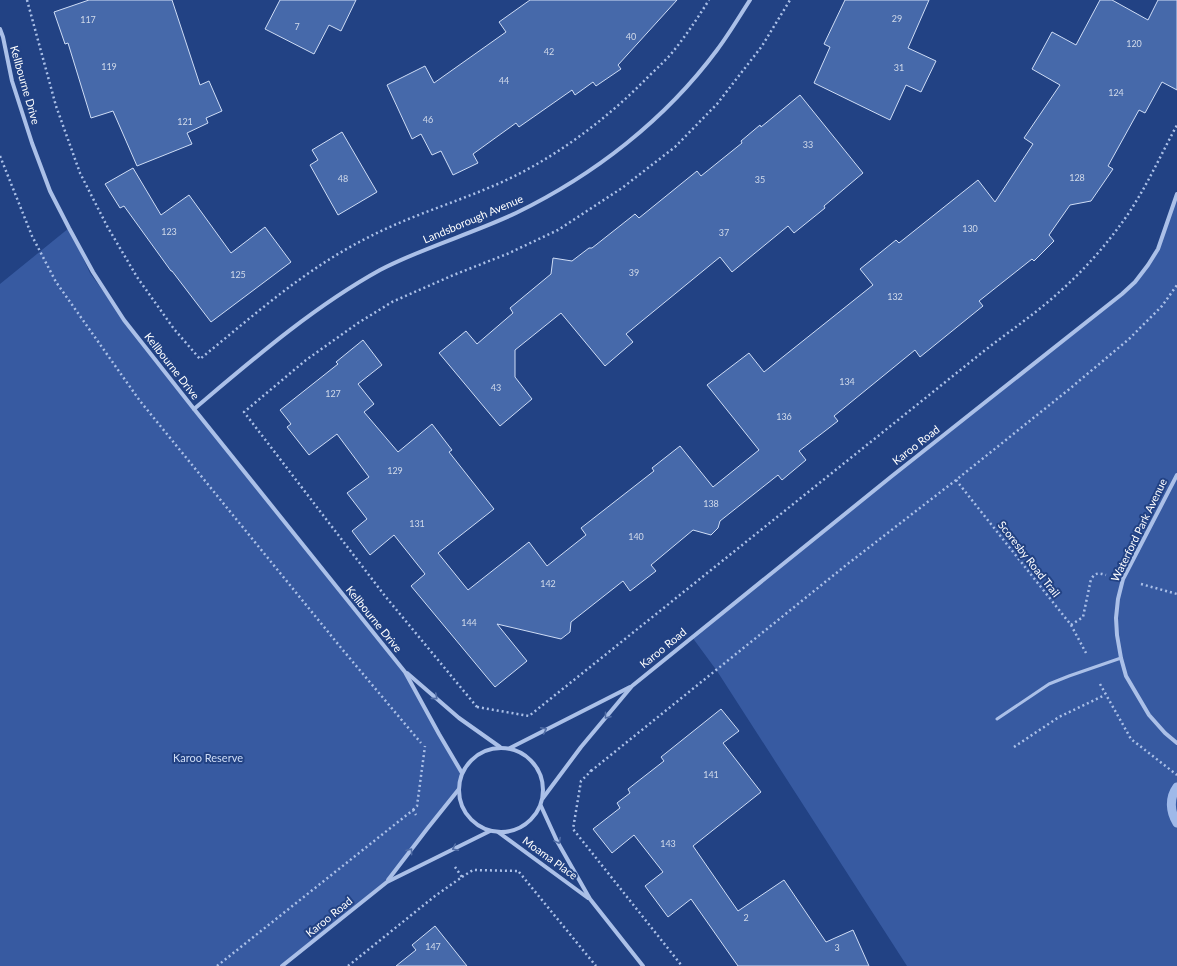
<svg xmlns="http://www.w3.org/2000/svg" width="1177" height="966" font-family="Lato,sans-serif">
<style>
.green{fill:#375aa1}
.lines{fill:none;stroke-linecap:round;stroke-linejoin:round}
.stream{stroke:#9fb9e9;stroke-width:9}
.building{fill:#4669aa;stroke:#cfddf6}
.path{stroke:#abc0e8;stroke-width:2.5;stroke-dasharray:2 3;stroke-linecap:butt}
.service{stroke:#abc0e8;stroke-width:3}
.minor{stroke:#abc0e8;stroke-width:4}
.oneway{stroke:#526ea7}
.labels{text-anchor:middle;stroke-width:4;stroke-linejoin:round;paint-order:stroke}
.number-label{font-size:9px;fill:#d1daea}
.street-label{font-size:11px;fill:#fff;stroke:#224284}
.park-label{font-size:11px;fill:#cfddf6;stroke:#224284}
</style>
<rect width="100%" height="100%" fill="#224284"/>
<!-- green -->
<g class="green">
<path d="M1177,194V966H907L717,671L692,637L1135,282L1158,249Z"/>
<path d="M69,228L90,273L124,320L405,672L462,773L459,789L387,882L282,966H0V284Z"/>
</g>
<g class="lines">
<!-- stream -->
<path class="stream" d="M1177,787C1169,798 1170,812 1177,823"/>
</g>
<!-- building -->
<g class="building">
<path d="M89,0H172L200,85L209,81L222,111L206,118L208,123L187,133L192,144L137,166L113,111L91,118L68,43L65,44L54,12Z"/>
<path d="M280,0H356L341,31L329,25L314,54L265,29Z"/>
<path d="M530,0H677L618,65L621,69L596,86L593,82L575,95L572,90L519,127L516,123L473,154L478,163L453,175L441,151L432,155L421,134L412,139L387,85L425,66L434,83L506,32L499,22Z"/>
<path d="M845,0H929L908,48L936,61L921,92L906,85L890,120L814,83L830,47L824,44Z"/>
<path d="M1100,0H1112L1148,20L1158,0H1177V90L1162,82L1145,113L1139,110L1108,166L1113,169L1091,201L1070,205L1049,235L1054,241L1034,261L1032,259L979,301L983,306L920,357L915,350L834,416L838,421L799,451L806,460L782,480L778,475L720,521L718,528L711,535L693,530L651,565L656,571L630,591L623,581L571,622L570,632L561,639L497,624L527,661L495,687L411,586L425,574L394,535L370,555L352,531L367,519L347,493L369,477L337,434L309,455L287,427L291,424L280,410L338,364L336,362L363,340L382,365L358,384L374,404L364,412L398,452L432,424L452,450L449,452L494,509L438,553L468,590L529,542L547,566L586,535L581,528L654,471L652,468L680,446L713,487L759,450L707,385L749,353L764,372L873,285L860,269L896,240L899,243L978,180L995,202L1033,144L1024,138L1060,85L1032,69L1052,32L1076,45Z"/>
<path d="M800,95L863,173L824,206L825,208L794,233L788,226L732,272L720,257L626,334L633,342L605,366L561,313L515,350V377L532,399L500,426L439,353L466,331L477,344L513,313L510,308L551,274L553,258L572,261L589,248H592L635,214L639,218L697,171L701,176L742,143L741,141L760,125L761,127Z"/>
<path d="M342,132L377,192L338,215L310,165L318,160L312,150Z"/>
<path d="M133,168L161,215L189,195L231,253L265,227L291,262L211,322L172,271H171L124,206L120,208L105,184Z"/>
<path d="M721,709L739,731L723,743L761,792L693,846L738,911L784,880L826,942L853,930L869,966H738L691,899L668,917L645,886L663,872L634,835L612,853L593,829L620,808L617,803L630,793L628,789L664,761L661,757Z"/>
<path d="M435,926L467,966H396L416,950L412,945Z"/>
</g>
<g class="lines">
<!-- path -->
<g class="path">
<path d="M27,0L56,106L80,173L107,226L137,277L174,329L200,359C253,316 305,269 367,238C407,217 451,204 493,186C550,162 605,121 648,77C656,69 664,62 671,54C685,37 697,19 709,0"/>
<path d="M0,156L32,236L56,282L140,401L342,649L421,743"/>
<path d="M956,480L1071,625L1086,653"/>
<path d="M1141,584L1177,594"/>
<path d="M1071,625L1083,617L1091,579C1096,572 1099,573 1106,575"/>
<path d="M1100,684L1131,739L1177,775"/>
<path d="M477,707L385,596L244,412L306,360L358,323L392,302L451,276L507,254L558,230L622,188L675,147L717,104L762,46L790,0"/>
<path d="M477,707L529,716L984,351C1006,334 1029,318 1049,301C1075,279 1098,255 1118,228C1142,197 1158,160 1177,125"/>
<path d="M1014,747L1059,717L1105,695"/>
<path d="M590,770L591,771L581,781L573,829L682,966"/>
<path d="M591,771L845,566L956,480L1067,391L1129,339L1162,306L1177,285"/>
<path d="M413,810L417,806L425,746"/>
<path d="M519,872L596,966"/>
<path d="M462,877L473,870L519,871"/>
<path d="M217,966L413,810L416,815"/>
<path d="M348,966L435,896L462,877L455,867"/>
</g>
<!-- service -->
<path class="service" d="M997,719L1049,684L1069,676L1121,658"/>
<!-- minor -->
<g class="minor">
<path d="M0,29L3,37L12,81L32,143L50,191L69,228L93,272L124,320L194,409L405,672L439,734L462,773"/>
<path d="M194,409C252,360 313,307 380,270C424,247 472,234 516,213C594,175 665,120 717,50C729,34 739,17 750,0"/>
<path d="M1177,475L1123,579L1118,599L1116,618L1117,635L1121,658L1126,676L1149,715L1165,733L1177,743"/>
<path d="M407,673L459,718L500,747"/>
<circle cx="501" cy="790" r="42"/>
<path d="M510,748L630,687"/>
<path d="M543,798L581,747L632,686L892,476L1122,294L1135,282L1148,265L1158,249L1177,194"/>
<path d="M541,806L557,841L590,899L643,966"/>
<path d="M498,832L588,898"/>
<path d="M388,880L427,829L459,789"/>
<path d="M282,966L387,882L490,831"/>
</g>
</g>
<!-- one-way arrows -->
<defs><path id="oneway-chevron" d="M-2-3.5L2.5 0L-2 3.5" fill="none" stroke-width="1.6" stroke-linecap="round" stroke-linejoin="round"/></defs>
<g class="oneway">
<use href="#oneway-chevron" transform="translate(435 697) rotate(40)"/>
<use href="#oneway-chevron" transform="translate(607 716) rotate(129)"/>
<use href="#oneway-chevron" transform="translate(544 730) rotate(-27)"/>
<use href="#oneway-chevron" transform="translate(558 841) rotate(62)"/>
<use href="#oneway-chevron" transform="translate(455 848) rotate(154)"/>
<use href="#oneway-chevron" transform="translate(410 851) rotate(-53)"/>
</g>
<g class="labels">
<!-- number labels -->
<g class="number-label">
<text x="897" y="22">29</text>
<text x="88" y="23">117</text>
<text x="297" y="30">7</text>
<text x="631" y="40">40</text>
<text x="1134" y="47">120</text>
<text x="549" y="55">42</text>
<text x="109" y="70">119</text>
<text x="899" y="71">31</text>
<text x="504" y="84">44</text>
<text x="1116" y="96">124</text>
<text x="428" y="123">46</text>
<text x="185" y="125">121</text>
<text x="808" y="148">33</text>
<text x="1077" y="181">128</text>
<text x="343" y="182">48</text>
<text x="760" y="183">35</text>
<text x="970" y="232">130</text>
<text x="169" y="235">123</text>
<text x="724" y="236">37</text>
<text x="634" y="276">39</text>
<text x="238" y="278">125</text>
<text x="895" y="300">132</text>
<text x="847" y="385">134</text>
<text x="496" y="391">43</text>
<text x="333" y="397">127</text>
<text x="784" y="420">136</text>
<text x="395" y="474">129</text>
<text x="711" y="507">138</text>
<text x="417" y="527">131</text>
<text x="636" y="540">140</text>
<text x="548" y="587">142</text>
<text x="469" y="626">144</text>
<text x="711" y="778">141</text>
<text x="668" y="847">143</text>
<text x="746" y="921">2</text>
<text x="433" y="950">147</text>
<text x="837" y="951">3</text>
</g>
<!-- street labels -->
<g class="street-label">
<text transform="translate(25 85) rotate(74)" y="4">Kellbourne Drive</text>
<text transform="translate(473 219) rotate(-23)" y="4">Landsborough Avenue</text>
<text transform="translate(172 366) rotate(52)" y="4">Kellbourne Drive</text>
<text transform="translate(916 445) rotate(-38)" y="4">Karoo Road</text>
<text transform="translate(1139 530) rotate(-64)" y="4">Waterford Park Avenue</text>
<text transform="translate(1029 559) rotate(52)" y="4">Scoresby Road Trail</text>
<text transform="translate(374 619) rotate(51)" y="4">Kellbourne Drive</text>
<text transform="translate(663 648) rotate(-39)" y="4">Karoo Road</text>
<text transform="translate(550 858) rotate(36)" y="4">Moama Place</text>
<text transform="translate(329 917) rotate(-39)" y="4">Karoo Road</text>
</g>
<!-- park labels -->
<g class="park-label">
<text x="208" y="762">Karoo Reserve</text>
</g>
</g>
</svg>
